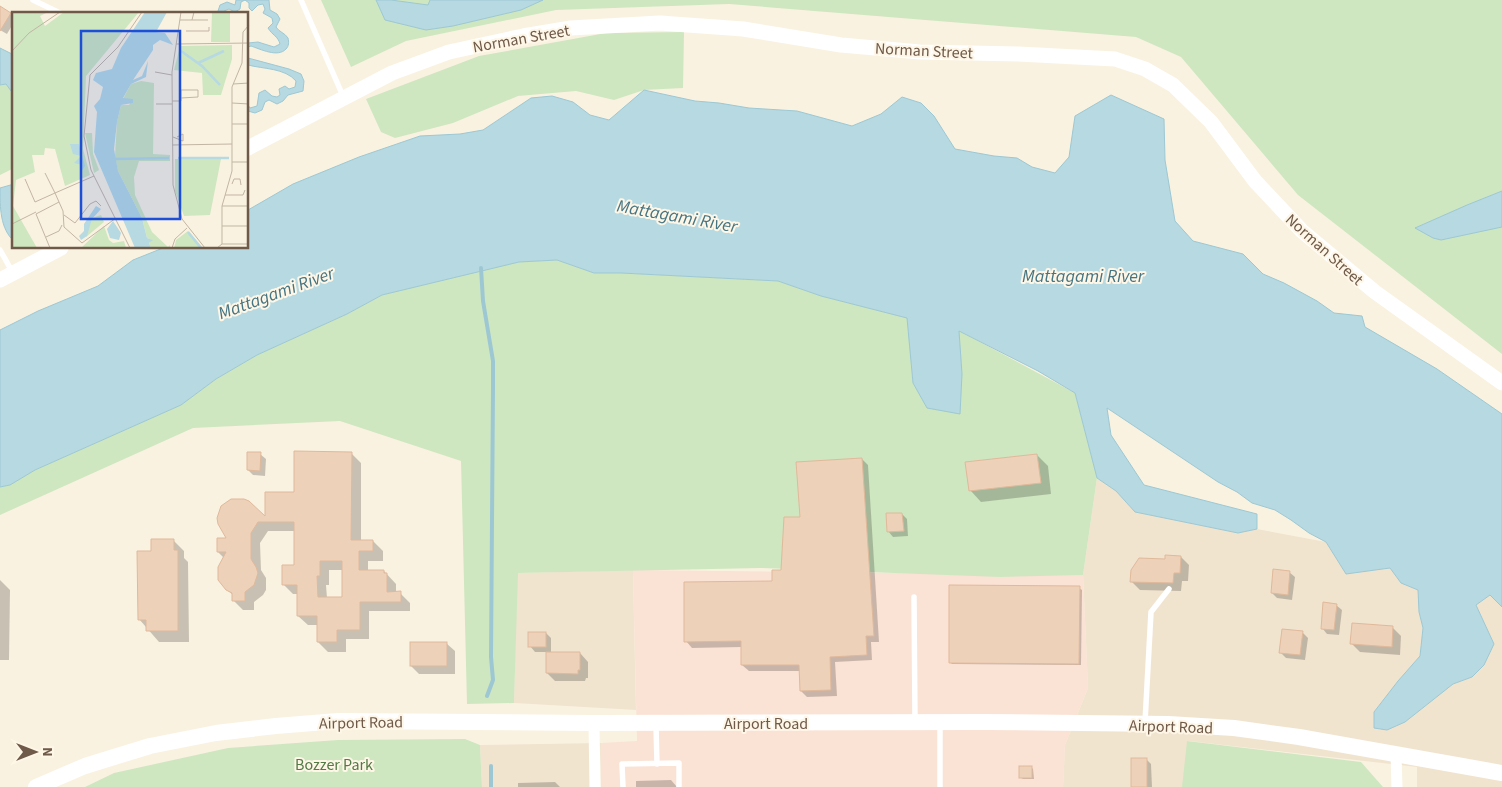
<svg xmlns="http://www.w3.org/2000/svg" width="1502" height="787" font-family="'Source Sans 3',sans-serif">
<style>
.residential{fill:#f1e4cf}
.commercial{fill:#fae2d4}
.green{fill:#cee7c0}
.water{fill:#b6d9e2;stroke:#9dc8d3}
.shadow{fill:#0003;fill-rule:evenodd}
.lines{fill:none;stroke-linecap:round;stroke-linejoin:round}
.stream{stroke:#9dc8d3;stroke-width:4}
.building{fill:#eed1b9;stroke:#e0b99b;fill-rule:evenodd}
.service{stroke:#fff;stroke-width:5.5}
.minor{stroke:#fff;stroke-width:11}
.tertiary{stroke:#fff;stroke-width:15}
.secondary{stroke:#fff;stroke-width:16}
.labels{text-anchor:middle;stroke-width:4;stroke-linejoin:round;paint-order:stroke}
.street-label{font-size:16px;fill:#6f5949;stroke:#fef6e6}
.park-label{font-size:16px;fill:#527a45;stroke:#fef6e6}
.water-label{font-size:18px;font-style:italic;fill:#457482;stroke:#fef6e6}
.inset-river{fill:none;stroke:#b6d9e2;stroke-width:2.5}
.inset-road{fill:none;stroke:#c2b5a4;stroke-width:1}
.view{fill:#1d4ed8;fill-opacity:0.15;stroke:#1d4ed8;stroke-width:2.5}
.inset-edge{fill:none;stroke:#6f5949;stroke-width:2.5}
</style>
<rect width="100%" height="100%" fill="#faf2e0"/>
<!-- residential -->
<g class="residential">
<path d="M1097,478L1116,491L1135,512L1238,533L1257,529L1326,542L1346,574L1390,568L1401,583L1420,588L1419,612L1423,628L1420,656L1398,681L1374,712V728L1405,722L1453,684L1472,677L1486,626L1476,605L1490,595L1502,607V787H1417V767L1188,741L1183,787H1063L1065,745L1088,688L1083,575Z"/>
<path d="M633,570L636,710L514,703L517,573Z"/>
<path d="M601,743L600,787H482L480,745Z"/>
</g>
<!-- commercial -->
<path class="commercial" d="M633,570L1083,575L1088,688L1065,745L1063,787H601V743L637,741Z"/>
<!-- green -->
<g class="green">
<path d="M321,0H1502V354L1298,195L1181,57L1136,37L729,4L556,10L406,41L351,67Z"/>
<path d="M684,32L683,88L644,90L614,100L576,91L518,96L453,123L395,138L381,132L366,99L479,56L606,33Z"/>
<path d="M6,83L14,95V168L0,175V85Z"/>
<path d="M557,260L594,273H621L778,281L821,296L908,318L913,383L927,407L962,374L958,330L1075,393L1097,478L1083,575L1000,577L761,568L518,573L514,703L467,704L461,461L340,421L193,428L0,515V487L10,485L35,470L181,405L216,379L257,355L347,314L382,295L496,267L519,262Z"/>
<path d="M465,739L480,745L482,787H85L114,773L228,748L338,740Z"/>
<path d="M1187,741L1361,762L1383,787H1182Z"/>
</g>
<!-- water -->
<g class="water">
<path d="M236,0H269L270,10L277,14L280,19L276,27C279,32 285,33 288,38C289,42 289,46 286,49C278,58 260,49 251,46L248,47V43L258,42L274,47L280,44C278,36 272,35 268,28L273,23L272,18L263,13L265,9L263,4L258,5L252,11L249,8V3L245,0L241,2L240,9L235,12L229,9L224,11V14H217L220,5L227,2L235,5Z"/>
<path d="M376,0H391L428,5L430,0H543L521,10L453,26L426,30L385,20Z"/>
<path d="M0,48L14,55V95L6,84L0,85Z"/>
<path d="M248,58L289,69L301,74L304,81L303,91L288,95L283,101L277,104L269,100L265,102L262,110L255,113L248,111V105L250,108L257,106L259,93L265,90L272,96L277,97L280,95L279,89L285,86L289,89L295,87L296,81C285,68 263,69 248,65Z"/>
<path d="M644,90L695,101L719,103L749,108L797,111L852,126L881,114L902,97L921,103L934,116L955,149L994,156L1017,158L1032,167L1055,173L1069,157L1075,116L1111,95L1164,119L1165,160L1175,221L1193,241L1243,254L1263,274L1284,283L1317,301L1334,313L1362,316L1365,327L1437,369L1502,414V607L1490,595L1476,605L1494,644L1484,665L1472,677L1453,684L1405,722L1387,730L1374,728V712L1398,681L1420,656L1423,628L1419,612L1418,590L1401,583L1390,568L1346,574L1326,542L1309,533L1291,520L1275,510L1252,503L1237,492L1218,482L1107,408L1111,435L1144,485L1257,514V529L1238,533L1135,512L1116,491L1097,478L1075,393L1038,371L959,331L962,374L960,414L927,408L913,383L907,318L821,296L778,281L621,273H594L557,260L519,262L382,295L347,314L257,355L216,379L181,405L35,470L10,485L0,487V330L38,311L98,286L133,260L163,248H248V210L293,184L359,157L420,136L460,134L483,130L531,98L552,96L573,102L590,115L609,120Z"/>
<path d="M14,184V241C0,229 0,207 0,188Z"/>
<path d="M1502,191V227L1441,240L1433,238L1415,228L1467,205Z"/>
</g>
<!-- shadow -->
<g class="shadow">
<path d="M0,7L14,17V22L7,34L0,30Z"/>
<path d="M351,453L361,463V541H373L383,551V561H368V571H384L396,584V593H400L410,603V611H369V639H346V652H328L318,642V625H308L298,616V594H293L283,584L295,566V531H268L260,543L261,570L266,578V590L263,595L254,602V610H243L233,600V595L226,589L224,558L218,552L228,539L220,524L266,519L295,494ZM329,570H343V598H327L326,585H329Z"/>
<path d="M260,454L266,459L265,476L253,475L248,470Z"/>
<path d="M1037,455L1048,466L1051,494L981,502L970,490Z"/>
<path d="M862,459L868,465L879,642H871L872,660L835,662L837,696L807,697L801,691L800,671H749L742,665V647L692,648L686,641L773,582L783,572L801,519Z"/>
<path d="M902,514L907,519L908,536L893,537L888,531Z"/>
<path d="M173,540L184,551V558L188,562L189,642H159L139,619L152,552Z"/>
<path d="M1181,557L1189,565L1188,581H1182L1181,591L1140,590L1132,582L1166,560Z"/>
<path d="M1289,572L1295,577L1292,600L1277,598L1272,593Z"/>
<path d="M0,580L10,590L9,660H0Z"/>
<path d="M1079,588L1082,590L1081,665L952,664L950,662Z"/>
<path d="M1336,605L1342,610L1339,635L1327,634L1322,628Z"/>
<path d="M1393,628L1401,636L1400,655L1360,652L1352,644Z"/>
<path d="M546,633L551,638V653H580L588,662V678H586L585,681H555L547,673L548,652H535L530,646Z"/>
<path d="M1303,633L1308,638L1305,660L1286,658L1280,652Z"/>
<path d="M446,643L455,651V674H419L411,666Z"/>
<path d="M1146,759L1151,764L1152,787H1132Z"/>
<path d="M1031,767L1033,769L1034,779H1023L1020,777Z"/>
<path d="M671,780L677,787H636V781Z"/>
<path d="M555,782L560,787H518V783Z"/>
</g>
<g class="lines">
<!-- stream -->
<g class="stream">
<path d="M481,268L483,301L493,361V388L491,657L493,680L487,696"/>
<path d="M491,787V766"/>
</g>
</g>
<!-- building -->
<g class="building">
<path d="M0,6L11,13L0,31Z"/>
<path d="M294,451L352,452L351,540H373V551H359V570H384V573H387V592L401,591V602H360V630H337V642H317V616H297V585H282V565H294V522H258L251,533V559L256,567L258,573L254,585L245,592V601H232V593L226,590L218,580V567L226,552H217V538H226L218,524L217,518L221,506L231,499H244L249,501L265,516V492H294ZM320,561H342V597H318L317,576H320Z"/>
<path d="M247,452H261L260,471L247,470Z"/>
<path d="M1037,454L1041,483L969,491L965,462Z"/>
<path d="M862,458L874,636H866L867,655L830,657L831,690L800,691L799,665H741V641L684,642V582L772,581V570H781L784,517H800L796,462Z"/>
<path d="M886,513H902L904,531L887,532Z"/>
<path d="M151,539H174V550H178V631H146V620H138L137,551H151Z"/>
<path d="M1165,555L1181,556L1180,573H1174L1173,583L1130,582L1131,570L1139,558L1165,559Z"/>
<path d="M1273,569L1290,571L1288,595L1271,593Z"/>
<path d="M949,585L1080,586L1079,664L949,663Z"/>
<path d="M1323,602L1337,604L1334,630L1321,629Z"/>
<path d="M1352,623L1393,626L1392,647L1350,644Z"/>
<path d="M1282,629L1303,631L1300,655L1279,653Z"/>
<rect x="528" y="632" width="18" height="15"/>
<rect x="410" y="642" width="37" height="24"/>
<path d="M546,652H580V670H578V674L546,673Z"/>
<rect x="1131" y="758" width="16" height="29"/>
<rect x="1019" y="766" width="13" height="12"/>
</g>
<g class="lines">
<!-- service -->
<g class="service">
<path d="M33,0L62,14"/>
<path d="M301,0L343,96"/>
<path d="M0,250L13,273"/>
<path d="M914,597L915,720"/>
<path d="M1145,722L1151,612L1169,589"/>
<path d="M656,725L657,764"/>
<path d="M623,787L622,764L679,763V787"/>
<path d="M940,787V724"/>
</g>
<!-- minor -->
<g class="minor">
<path d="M594,723L595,787"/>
<path d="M1396,755L1397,787"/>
</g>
<!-- tertiary -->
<g class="tertiary">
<path d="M248,148L392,73L449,52L523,36L571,28L660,23L743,29L841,45L920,52L1018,54L1115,59L1145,69L1173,85L1211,122L1255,181L1302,231L1375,292L1502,383"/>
<path d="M0,280L61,248"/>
</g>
<!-- secondary -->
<path class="secondary" d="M36,787L85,766L150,746L216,733L276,726L338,721L594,723L984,722L1168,724L1234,728L1299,737L1502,773"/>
</g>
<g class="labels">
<!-- street labels -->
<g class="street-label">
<text transform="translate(521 38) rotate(-10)" y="6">Norman Street</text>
<text transform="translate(924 50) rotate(3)" y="6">Norman Street</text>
<text transform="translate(1325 249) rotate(42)" y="6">Norman Street</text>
<text transform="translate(361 722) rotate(-1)" y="6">Airport Road</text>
<text x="766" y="729">Airport Road</text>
<text transform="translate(1171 726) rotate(2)" y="6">Airport Road</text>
</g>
<!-- park labels -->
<g class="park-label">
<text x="334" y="770">Bozzer Park</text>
</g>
<!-- water labels -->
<g class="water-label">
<text transform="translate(677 216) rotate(10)" y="6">Mattagami River</text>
<text x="1083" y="282">Mattagami River</text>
<text transform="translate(276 293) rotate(-20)" y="6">Mattagami River</text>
</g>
</g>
<!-- overview -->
<g transform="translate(12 12)">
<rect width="236" height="236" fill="#faf2e0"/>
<path d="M0,0H36L28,4L33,14L52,0H127L74,64L71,137L78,163L53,174L43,137L33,136L32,143H20L23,160L4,168L1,194L25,236H0ZM200,0H218V30H199ZM220,33V47L209,83H191L190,61L162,58L168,34ZM129,69L142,71L141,142L158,143V149H127L122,165L123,183L140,220L156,235L158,233V236H139L137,231L140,228L135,226L130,206L106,159L103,145L105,110L109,93H117L121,87H111L119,72ZM73,121H80L81,142L87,158L82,161ZM163,147H209L198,203L172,204L163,179ZM89,203L92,210L74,225L80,206ZM92,214L97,228L101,231L112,229L114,236H69ZM176,219L191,236H162L164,228Z" fill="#cee7c0"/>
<path d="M133,0H155L144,20L153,21L161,33L148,28L141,33V38L121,68L130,64L136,49L134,65L119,72L111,86L121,87V91L109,93L105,110L102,137L106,159L130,206L135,226L141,228L137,231L139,236H123L82,140L85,100L82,94L88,87L91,75L81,68L84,61L100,57L109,36ZM58,132H67L73,154L69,160L70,153L62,151L69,144L61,142ZM84,194L89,197L80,207L75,224L69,228L67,224L72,219V212ZM101,209L109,221L107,228L98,226L95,217Z" fill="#b6d9e2"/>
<path class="inset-river" d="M169,39L190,54L208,73M186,51L212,39M166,146H217M103,147L157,146M176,220L189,236"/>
<path class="inset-road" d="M169,0L160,60L161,173L170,207L193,236M168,8H180L182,0M180,8H196M174,19H197V15M164,32L237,31M0,39L17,21L48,0M143,60L160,63M221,72L237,71M160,89H169V78H186V85L169,86M220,91L237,92M144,92H160M220,112H237M161,125L171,129V122L165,125M160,133L220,132M220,150H237M82,164L43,181L51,199L52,215L70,231L104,206M13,167L23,190L43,181L33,161M220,172L222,167H228L229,173M213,183H231L233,178M210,194H237M52,203L63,211L78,192L84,189L89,194M0,212L24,200M210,214H237M34,225L47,219L50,213M210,232V194L220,159V75L230,51L231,20L237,13M38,236L24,202L47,190M118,236L79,158L72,124L78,63L106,35L130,0M160,236L163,227L175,216M205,236L210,232H237"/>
<path class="view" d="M69,19H168V207H69Z"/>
<rect width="236" height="236" class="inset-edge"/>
</g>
<!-- north arrow -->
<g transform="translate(35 752) rotate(90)" stroke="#fef6e6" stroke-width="4" paint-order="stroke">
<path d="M0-4L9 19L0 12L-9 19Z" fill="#6f5949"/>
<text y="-8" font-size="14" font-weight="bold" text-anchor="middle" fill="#6f5949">N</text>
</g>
</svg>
